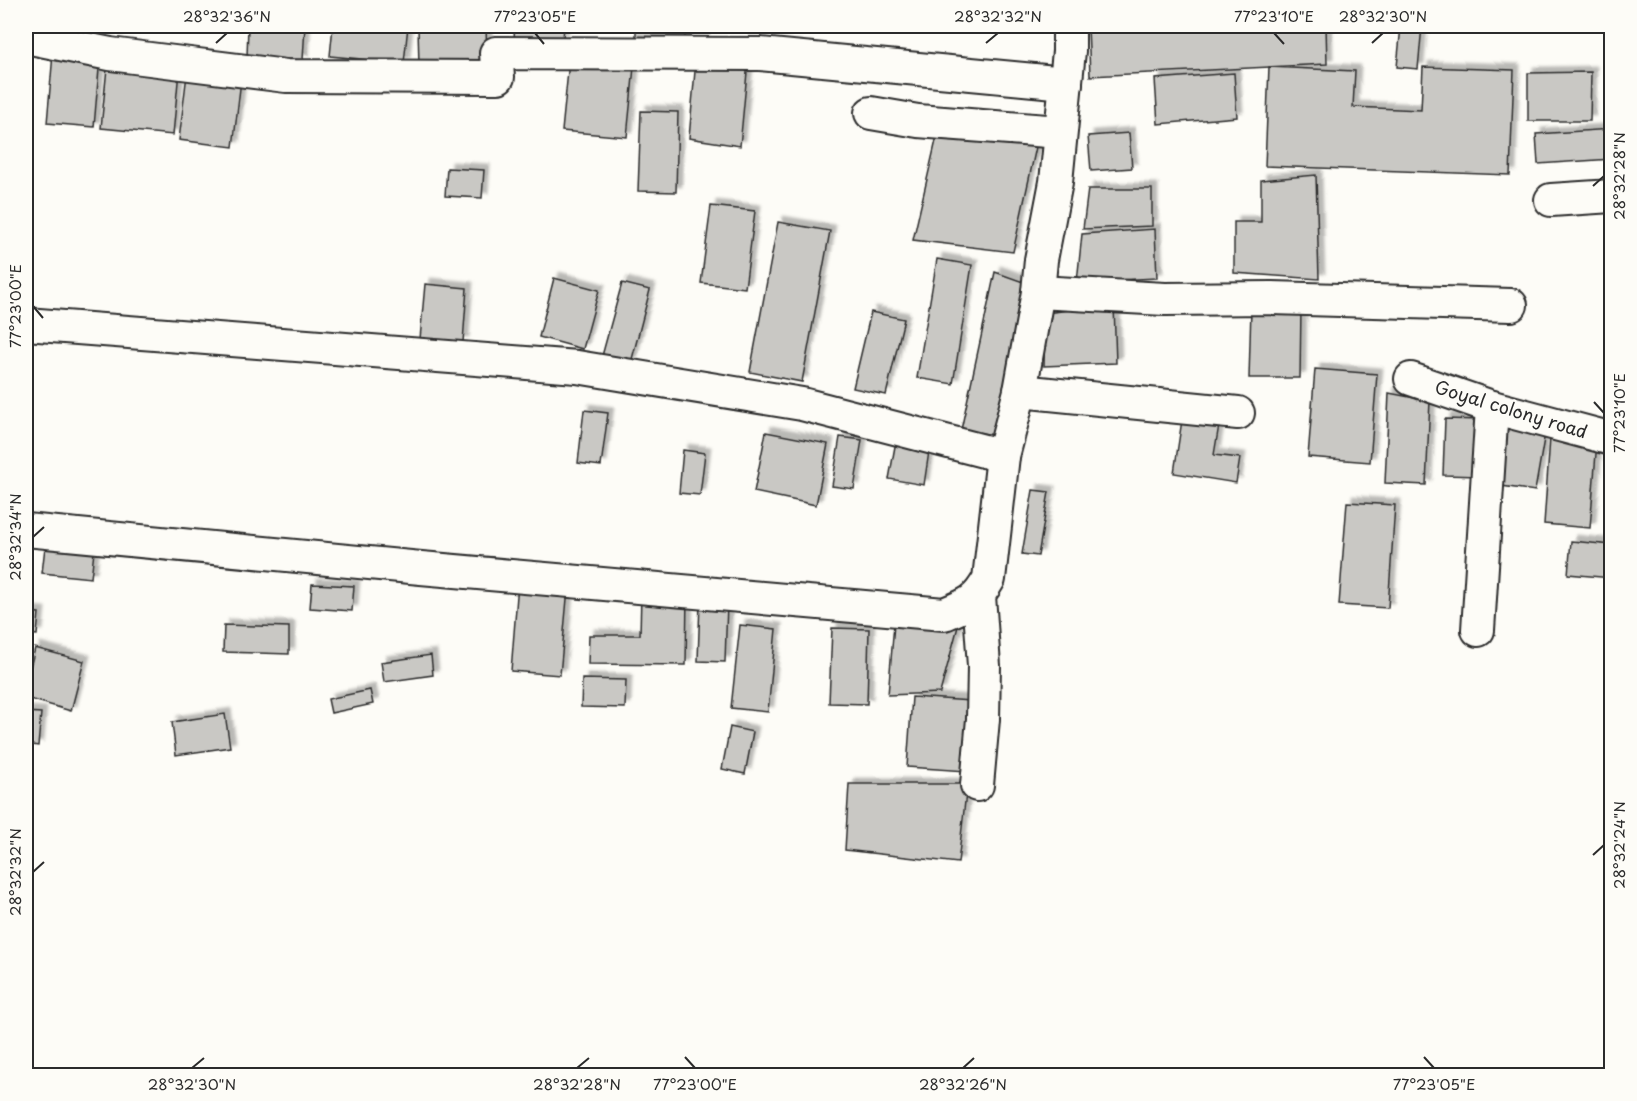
<svg xmlns="http://www.w3.org/2000/svg" width="1637" height="1101" font-family="'Playpen Sans',sans-serif">
<style>
.building{fill:#c9c8c4;stroke:#2b2b2b;stroke-width:1.5;filter:url(#shadow)}
.lines{fill:none;stroke-linecap:round;stroke-linejoin:round}
.minor-casing{stroke:#2b2b2b;stroke-width:36}
.minor{stroke:#fdfcf7;stroke-width:32}
.ticks{fill:none;stroke:#2b2b2b;stroke-width:2}
.labels{text-anchor:middle;stroke-width:4.5;stroke-linejoin:round;paint-order:stroke}
.street-label{font-size:18px;fill:#2b2b2b;stroke:#fdfcf7}
.neatline{fill:none;stroke:#2b2b2b;stroke-width:2}
.ticks-label{font-size:15px;text-anchor:middle;fill:#2b2b2b}
</style>
<defs>
<filter id="shadow"><feDropShadow dx="5.5" dy="-5.5" stdDeviation="1.5" flood-color="#0004"/></filter>
</defs>
<rect width="100%" height="100%" fill="#fdfcf7"/>
<filter id="ink" filterUnits="userSpaceOnUse"><feTurbulence type="fractalNoise" baseFrequency=".0167" numOctaves="2"/><feDisplacementMap in="SourceGraphic" scale="12" xChannelSelector="R" yChannelSelector="G"/><feConvolveMatrix kernelMatrix="1 2 1 2 8 2 1 2 1" color-interpolation-filters="sRGB"/></filter>
<g filter="url(#ink)">
<!-- building -->
<g class="building">
<path d="M248,26H305L303,60L247,57Z"/>
<path d="M333,26H408L404,63L330,56Z"/>
<path d="M418,26H486L487,62L419,66Z"/>
<path d="M515,26H564L563,39L514,38Z"/>
<path d="M636,26H685V42L636,41Z"/>
<path d="M815,26H916V32Z"/>
<path d="M1088,26H1326L1327,64L1090,76Z"/>
<path d="M1401,26H1422L1418,69L1397,67Z"/>
<path d="M53,54L100,57L94,127L47,123Z"/>
<path d="M108,58L179,71L173,135L101,128Z"/>
<path d="M696,60L748,62L740,146L689,138Z"/>
<path d="M569,61L634,67L627,137L562,131Z"/>
<path d="M1269,67L1355,71L1353,107L1421,110L1423,67L1514,70L1510,175L1265,166Z"/>
<path d="M1591,72L1590,121H1528V73Z"/>
<path d="M1234,73L1237,117L1158,124L1155,79Z"/>
<path d="M187,74L241,80L233,147L179,140Z"/>
<path d="M641,111L678,112L676,192L638,191Z"/>
<path d="M1612,129V159L1538,164L1536,134Z"/>
<path d="M1129,133L1132,168L1091,171L1088,136Z"/>
<path d="M937,136L1038,138L1013,252L913,240Z"/>
<path d="M447,168L484,170L482,198L445,196Z"/>
<path d="M1316,175L1319,279L1234,273V222H1261V180Z"/>
<path d="M1088,189H1152V226L1083,229Z"/>
<path d="M711,206L755,211L745,288L701,283Z"/>
<path d="M778,222L830,231L802,382L750,372Z"/>
<path d="M1155,229L1157,278L1077,282L1082,234Z"/>
<path d="M937,259L972,265L953,384L917,378Z"/>
<path d="M995,272L1026,283L1001,436L961,430Z"/>
<path d="M554,278L599,290L583,349L539,337Z"/>
<path d="M622,283L650,290L631,363L602,356Z"/>
<path d="M425,284L467,288L463,342L420,339Z"/>
<path d="M1114,305L1116,363L1044,366L1045,313Z"/>
<path d="M1251,308H1301L1300,378H1249Z"/>
<path d="M871,312L904,319L886,395L853,388Z"/>
<path d="M1315,369L1377,374L1370,462L1308,457Z"/>
<path d="M1389,393L1430,401L1426,485L1385,483Z"/>
<path d="M584,410L608,413L601,466L578,463Z"/>
<path d="M1445,419L1482,420L1480,476L1443,475Z"/>
<path d="M1182,420L1219,425L1214,455L1240,458L1236,483L1174,473Z"/>
<path d="M1506,426L1545,433L1535,491L1495,485Z"/>
<path d="M898,430L931,438L924,485L889,479Z"/>
<path d="M766,432L828,444L816,505L754,492Z"/>
<path d="M840,437L862,440L854,489L832,486Z"/>
<path d="M1550,438L1597,441L1590,528L1544,524Z"/>
<path d="M683,450L705,453L700,495L679,493Z"/>
<path d="M1033,490L1049,492L1038,556L1022,554Z"/>
<path d="M1347,502L1395,505L1388,608L1339,605Z"/>
<path d="M1571,541L1612,545V578L1568,574Z"/>
<path d="M45,547L94,552L91,578L42,573Z"/>
<path d="M518,583L568,588L560,675L511,671Z"/>
<path d="M312,584L354,586L352,611L310,608Z"/>
<path d="M641,594H687L686,665L588,664L589,635H640Z"/>
<path d="M700,602L727,603L725,662L698,661Z"/>
<path d="M26,612L39,613L37,635L26,634Z"/>
<path d="M960,619L940,693L888,695L894,624Z"/>
<path d="M224,625L289,627V654L223,652Z"/>
<path d="M740,625L776,629L768,712L731,708Z"/>
<path d="M832,628L869,629L867,704L829,703Z"/>
<path d="M35,648L84,661L71,711L26,698V684Z"/>
<path d="M431,655L433,675L384,682L381,662Z"/>
<path d="M582,679L626,680L625,708L581,707Z"/>
<path d="M370,690L373,704L331,713L328,699Z"/>
<path d="M912,697L971,701L967,771L907,767Z"/>
<path d="M26,712L41,713L38,746L26,744Z"/>
<path d="M225,714L230,747L176,755L172,722Z"/>
<path d="M730,727L753,732L745,774L722,769Z"/>
<path d="M849,784H967L958,863L845,850Z"/>
</g>
<g class="lines">
<defs>
<g id="minor">
<path d="M26,37L110,54L286,76L498,77L496,53L760,54L1066,83"/>
<path d="M871,113L918,121L1060,132"/>
<path d="M1551,200L1612,196"/>
<path d="M1038,292L1165,299L1272,298L1511,305"/>
<path d="M26,324L577,367L802,404L1003,456"/>
<path d="M1411,379L1492,407L1612,439"/>
<path d="M1020,391L1238,413"/>
<path d="M26,530L421,568L944,614C969,604 976,602 989,579L1003,456L1020,391L1038,292L1041,260L1056,182L1069,51V26"/>
<path d="M1478,630L1492,407"/>
<path d="M977,785L983,719L984,666L979,596"/>
</g>
</defs>
<!-- minor casing -->
<use href="#minor" class="minor-casing"/>
<!-- minor -->
<use href="#minor" class="minor"/>
</g>
</g>
<!-- ticks -->
<path class="ticks" d="M535,33L544,44M1274,33L1284,44M216,43L227,33M986,43L998,33M1372,43L1383,33M1593,186L1604,176M33,306L43,318M1594,402L1604,413M33,537L44,527M1593,855L1604,845M33,872L44,862M685,1057L695,1068M1424,1057L1434,1068M192,1068L204,1058M577,1068L589,1058M963,1068L974,1058"/>
<g class="labels">
<!-- street labels -->
<g class="street-label">
<text transform="translate(1511 410) rotate(17)" y="6">Goyal colony road</text>
</g>
</g>
<!-- margin -->
<rect width="1637" height="1101" fill="none" stroke="#fdfcf7" stroke-width="66"/>
<rect x="33" y="33" width="1571" height="1035" class="neatline"/>
<g class="ticks-label">
<text x="227" y="22">28°32'36"N</text>
<text x="535" y="22">77°23'05"E</text>
<text x="998" y="22">28°32'32"N</text>
<text x="1274" y="22">77°23'10"E</text>
<text x="1383" y="22">28°32'30"N</text>
<text transform="translate(1620 176) rotate(-90)" y="5">28°32'28"N</text>
<text transform="translate(16 306) rotate(-90)" y="5">77°23'00"E</text>
<text transform="translate(1620 413) rotate(-90)" y="5">77°23'10"E</text>
<text transform="translate(16 537) rotate(-90)" y="5">28°32'34"N</text>
<text transform="translate(1620 845) rotate(-90)" y="5">28°32'24"N</text>
<text transform="translate(16 872) rotate(-90)" y="5">28°32'32"N</text>
<text x="192" y="1090">28°32'30"N</text>
<text x="577" y="1090">28°32'28"N</text>
<text x="695" y="1090">77°23'00"E</text>
<text x="963" y="1090">28°32'26"N</text>
<text x="1434" y="1090">77°23'05"E</text>
</g>
</svg>
